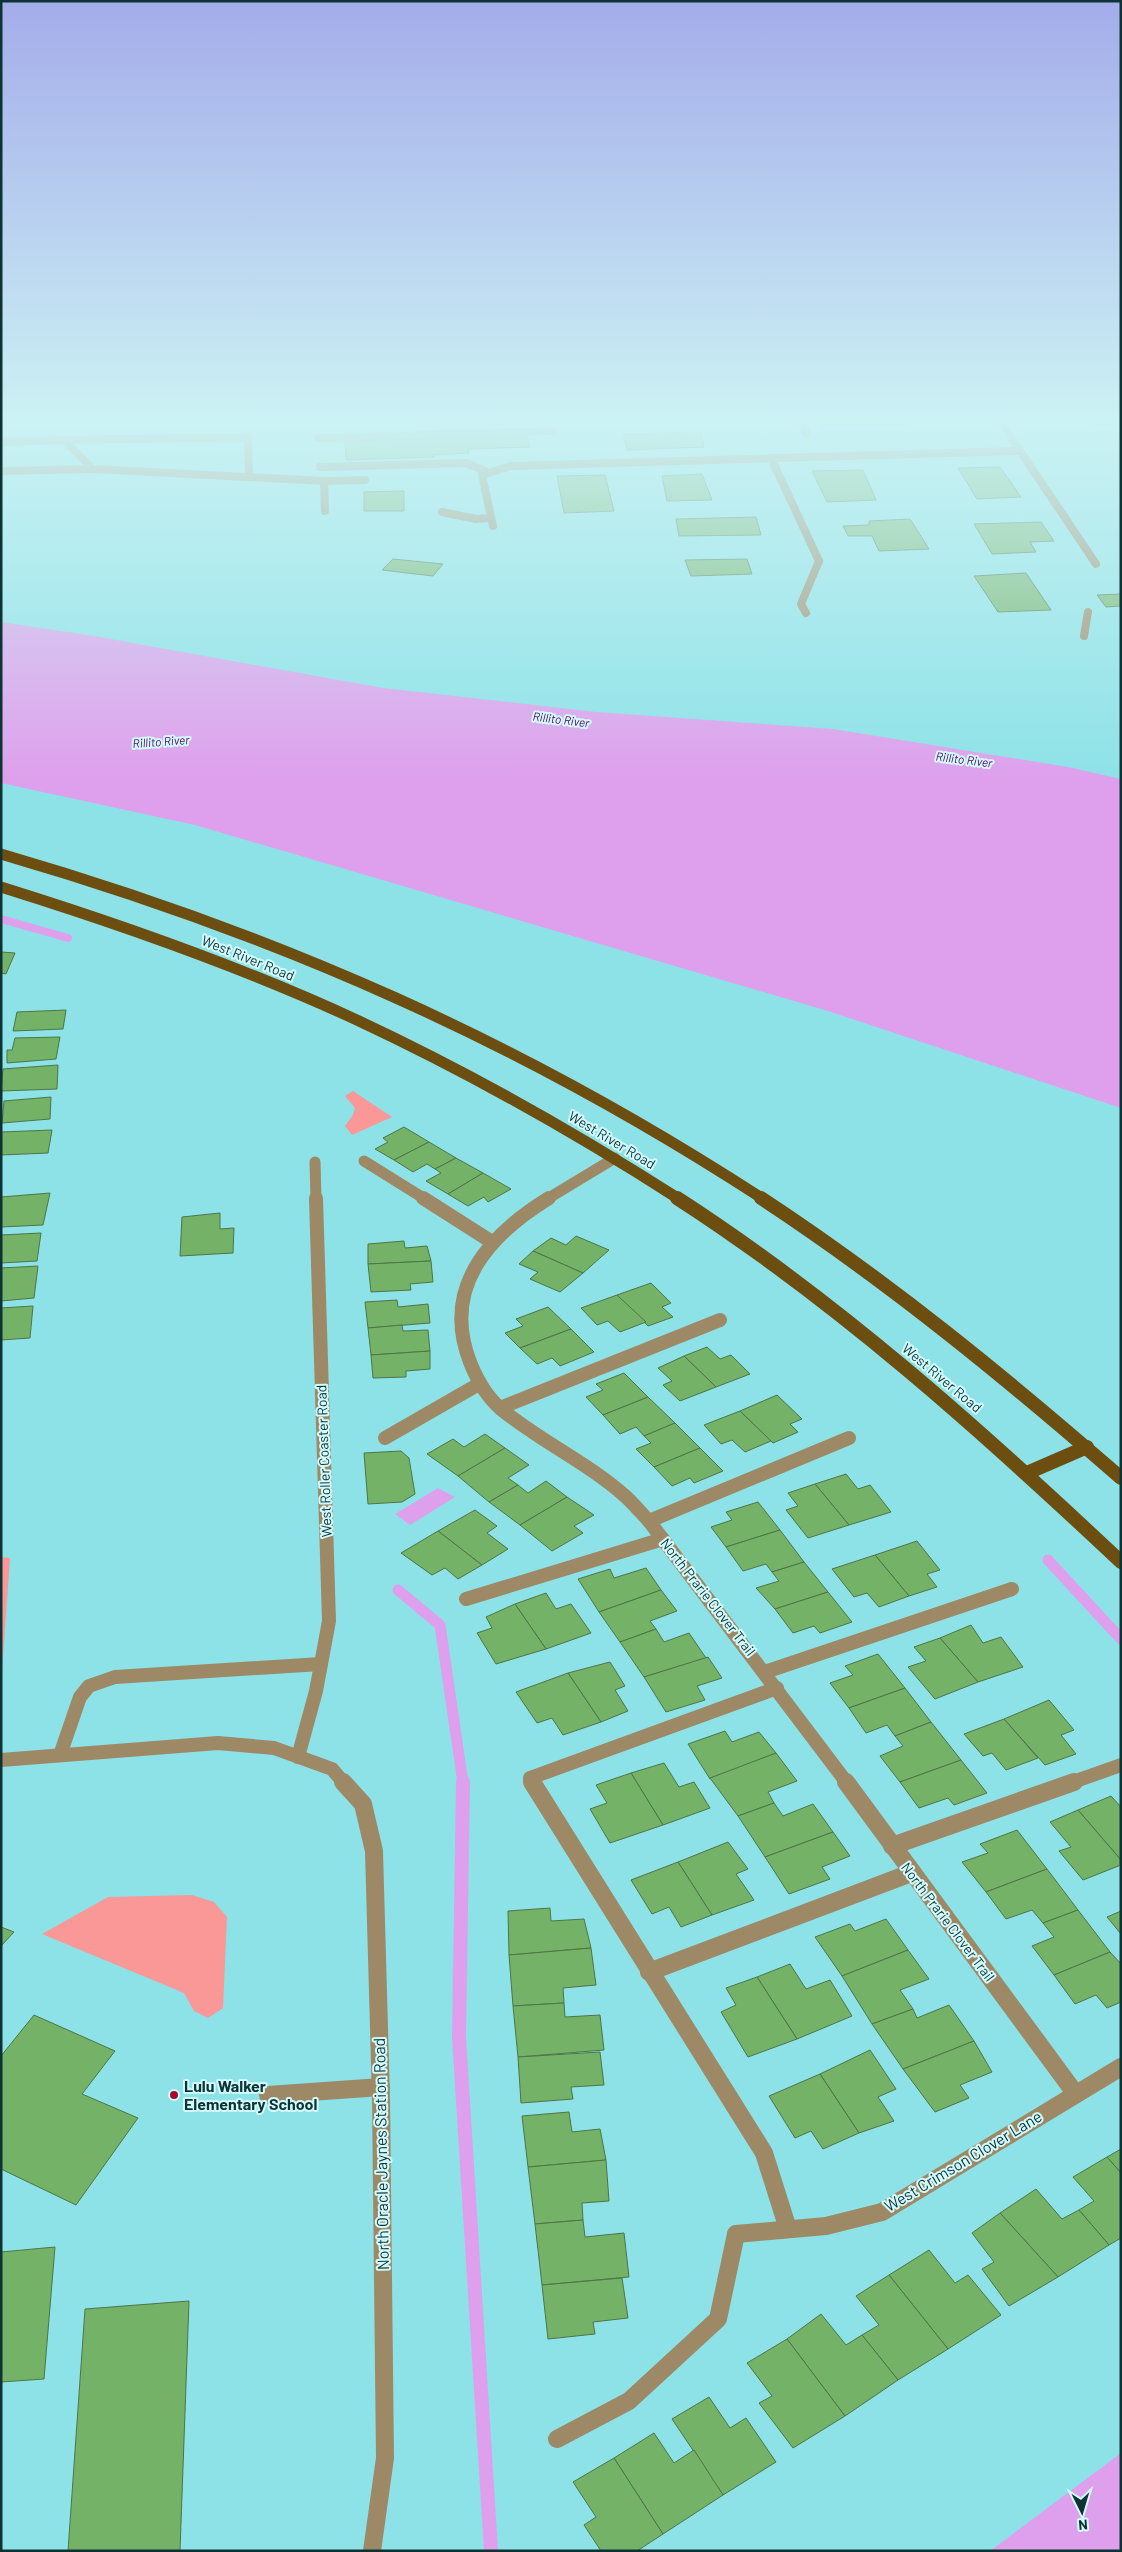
<svg xmlns="http://www.w3.org/2000/svg" width="1122" height="2552" font-family="Barlow,sans-serif">
<style>
.green{fill:#fa9797}
.water{fill:#dea0ec}
.lines{fill:none;stroke-linecap:round;stroke-linejoin:round}
.stream-far2{stroke:#dea0ec;stroke-width:8}
.stream-far1{stroke:#dea0ec;stroke-width:11}
.stream{stroke:#dea0ec;stroke-width:14}
.building{fill:#74b267;stroke:#4e7546}
.service-far3{stroke:#9e8966;stroke-width:8}
.service-far2{stroke:#9e8966;stroke-width:11}
.service-far1{stroke:#9e8966;stroke-width:14}
.service{stroke:#9e8966;stroke-width:18}
.minor-far3{stroke:#9e8966;stroke-width:8}
.minor-far2{stroke:#9e8966;stroke-width:11}
.minor-far1{stroke:#9e8966;stroke-width:14}
.minor{stroke:#9e8966;stroke-width:18}
.tertiary-far1{stroke:#9e8966;stroke-width:14}
.tertiary{stroke:#9e8966;stroke-width:18}
.primary-far1{stroke:#6c4e10;stroke-width:11}
.primary{stroke:#6c4e10;stroke-width:14}
.poi-dot{fill:#a50a2a;stroke:#d3fbfd;stroke-width:2}
.labels{text-anchor:middle;stroke-width:4;stroke-linejoin:round;paint-order:stroke}
.far-water-label{font-size:12px;font-style:italic;fill:#550464;stroke:#d3fbfd}
.street-label{font-size:14px;fill:#0e3335;stroke:#d3fbfd}
.near-poi-label{font-size:16px;font-weight:bold;fill:#0e3335;stroke:#d3fbfd;text-anchor:start}
.near-street-label{font-size:16px;fill:#0e3335;stroke:#d3fbfd}
</style>
<rect width="100%" height="100%" fill="#8de2e7"/>
<!-- green -->
<g class="green">
<path d="M353,1091L392,1117L352,1135L345,1126L353,1115L355,1108L345,1096Z"/>
<path d="M1,1557L10,1558L1,1685Z"/>
<path d="M192,1895L214,1902L227,1917L223,2008L208,2018L194,2011L184,1993L42,1934L108,1897Z"/>
</g>
<!-- water -->
<g class="water">
<path d="M1,622L94,636L383,688L596,712L833,729L1068,767L1121,779V1108L828,1011L195,825L1,783Z"/>
<path d="M438,1488L455,1497L410,1525L395,1514Z"/>
<path d="M1121,2453V2551H990Z"/>
</g>
<g class="lines">
<!-- stream-far2 -->
<path class="stream-far2" d="M1,919L68,938"/>
<!-- stream-far1 -->
<g class="stream-far1">
<path d="M1048,1560L1121,1639"/>
<path d="M398,1590L440,1625L463,1783"/>
</g>
<!-- stream -->
<path class="stream" d="M463,1782L459,2037L491,2551"/>
</g>
<!-- building -->
<g class="building">
<path d="M818,421H910L911,424L820,426Z"/>
<path d="M1092,421H1121V424L1095,425Z"/>
<path d="M701,432L704,447L627,450L623,434Z"/>
<path d="M527,436L530,447L468,449L469,453L434,455V457L346,460L345,441Z"/>
<path d="M1000,467L1021,497L977,499L958,468Z"/>
<path d="M863,470L876,500L827,502L812,471Z"/>
<path d="M702,474L712,500L667,501L662,476Z"/>
<path d="M605,475L614,511L564,513L557,476Z"/>
<path d="M404,491V511H364V492Z"/>
<path d="M756,517L761,535L679,536L676,519Z"/>
<path d="M910,519L929,549L879,551L872,536H848L843,526L869,525V521Z"/>
<path d="M1041,522L1054,541L1030,542L1036,552L992,554L974,524Z"/>
<path d="M393,559L443,564L433,576L382,570Z"/>
<path d="M747,559L752,574L691,576L685,560Z"/>
<path d="M1026,573L1051,610L998,612L974,576Z"/>
<path d="M1121,594V606L1106,607L1097,595Z"/>
<path d="M1,952L15,953L6,974L1,973Z"/>
<path d="M66,1010L63,1029L13,1031L17,1012Z"/>
<path d="M60,1037L56,1059L7,1063V1050H12L15,1038Z"/>
<path d="M58,1065L57,1089L1,1091L3,1069Z"/>
<path d="M51,1097L50,1119L2,1123L4,1101Z"/>
<path d="M404,1127L429,1142L394,1160L375,1149L388,1142L383,1138Z"/>
<path d="M52,1130L48,1153L1,1155V1132Z"/>
<path d="M429,1142L456,1158L435,1169L427,1164L413,1172L394,1160Z"/>
<path d="M456,1158L483,1173L448,1194L426,1181L441,1173L435,1169Z"/>
<path d="M483,1173L511,1189L488,1202L484,1197L468,1206L448,1194Z"/>
<path d="M50,1193L43,1225L1,1227V1197Z"/>
<path d="M220,1213V1229L234,1228L233,1253L180,1256L182,1217Z"/>
<path d="M41,1233L37,1261L1,1263V1235Z"/>
<path d="M576,1236L609,1250L583,1273L533,1251L551,1238L566,1245Z"/>
<path d="M404,1241L405,1248L427,1246L431,1261L368,1264V1244Z"/>
<path d="M533,1251L583,1273L560,1292L530,1279L538,1272L519,1264Z"/>
<path d="M431,1261L433,1282L410,1284L411,1290L371,1292L368,1264Z"/>
<path d="M38,1266L34,1298L1,1301V1268Z"/>
<path d="M651,1283L671,1303L662,1307L673,1317L648,1326L617,1295Z"/>
<path d="M617,1295L646,1322L620,1332L608,1321L597,1325L581,1308Z"/>
<path d="M397,1300L398,1307L428,1304L430,1323L368,1328L365,1302Z"/>
<path d="M33,1306L30,1338L1,1340V1308Z"/>
<path d="M548,1307L571,1329L520,1348L505,1333L523,1326L516,1319Z"/>
<path d="M402,1325L403,1331L428,1330L430,1351L371,1355L368,1328Z"/>
<path d="M571,1329L594,1352L560,1366L552,1358L537,1364L520,1348Z"/>
<path d="M707,1347L720,1359L731,1355L750,1374L716,1387L684,1356Z"/>
<path d="M430,1351V1369L406,1371V1377L373,1378L371,1355Z"/>
<path d="M684,1356L716,1387L680,1401L663,1385L672,1381L658,1368Z"/>
<path d="M624,1373L648,1397L603,1415L586,1397L603,1390L596,1384Z"/>
<path d="M777,1395L802,1419L790,1424L798,1432L773,1443L740,1411Z"/>
<path d="M648,1397L675,1423L644,1436L636,1427L620,1434L603,1415Z"/>
<path d="M740,1411L771,1441L745,1452L732,1440L721,1444L704,1425Z"/>
<path d="M675,1423L700,1448L654,1467L636,1449L651,1443L644,1436Z"/>
<path d="M485,1434L505,1448L458,1476L427,1454L453,1439L464,1447Z"/>
<path d="M505,1448L529,1465L508,1478L518,1485L489,1502L458,1476Z"/>
<path d="M700,1448L723,1471L694,1483L690,1478L672,1486L654,1467Z"/>
<path d="M401,1451L409,1458L415,1494L402,1502L368,1504L364,1453Z"/>
<path d="M846,1474L858,1489L870,1485L891,1512L849,1525L815,1484Z"/>
<path d="M546,1481L567,1497L520,1525L489,1502L518,1485L528,1493Z"/>
<path d="M815,1484L849,1525L808,1538L786,1510L798,1506L788,1493Z"/>
<path d="M567,1497L594,1515L574,1526L583,1533L552,1551L520,1525Z"/>
<path d="M758,1502L780,1530L726,1547L711,1527L732,1520L726,1512Z"/>
<path d="M475,1510L497,1526L487,1533L508,1549L482,1565L438,1531Z"/>
<path d="M780,1530L804,1562L772,1572L766,1564L743,1571L726,1547Z"/>
<path d="M438,1531L482,1565L458,1579L445,1568L432,1575L401,1553Z"/>
<path d="M917,1541L940,1570L927,1574L937,1587L909,1596L875,1555Z"/>
<path d="M875,1555L909,1596L879,1607L867,1593L854,1597L832,1569Z"/>
<path d="M804,1562L828,1592L775,1609L756,1588L779,1581L772,1572Z"/>
<path d="M646,1568L661,1590L599,1612L578,1579L610,1569L614,1578Z"/>
<path d="M661,1590L677,1611L650,1621L656,1629L620,1642L599,1612Z"/>
<path d="M828,1592L852,1622L820,1633L814,1626L793,1633L775,1609Z"/>
<path d="M546,1593L556,1609L571,1604L591,1633L546,1649L515,1604Z"/>
<path d="M515,1604L546,1649L496,1664L477,1633L492,1628L486,1617Z"/>
<path d="M971,1625L983,1643L1001,1637L1023,1667L978,1682L940,1638Z"/>
<path d="M656,1629L664,1642L689,1633L706,1658L644,1677L620,1642Z"/>
<path d="M940,1638L978,1682L935,1699L908,1667L926,1661L914,1647Z"/>
<path d="M878,1654L905,1688L849,1708L830,1683L853,1675L845,1666Z"/>
<path d="M708,1657L722,1678L697,1686L705,1700L666,1712L644,1677Z"/>
<path d="M610,1662L625,1686L615,1690L628,1711L601,1722L568,1673Z"/>
<path d="M568,1673L601,1722L563,1735L552,1718L537,1723L516,1692Z"/>
<path d="M905,1688L931,1722L895,1736L887,1725L866,1733L849,1708Z"/>
<path d="M1049,1700L1074,1730L1061,1735L1076,1754L1045,1765L1004,1719Z"/>
<path d="M1004,1719L1038,1758L1006,1770L992,1753L983,1756L964,1734Z"/>
<path d="M931,1722L961,1760L900,1782L880,1756L903,1746L895,1736Z"/>
<path d="M725,1731L732,1742L759,1732L776,1753L710,1779L688,1744Z"/>
<path d="M776,1753L797,1781L768,1792L774,1803L738,1816L710,1778Z"/>
<path d="M961,1760L987,1793L954,1805L948,1798L919,1808L900,1782Z"/>
<path d="M664,1763L679,1787L694,1782L710,1808L663,1825L631,1773Z"/>
<path d="M631,1773L663,1825L610,1843L590,1809L607,1803L596,1785Z"/>
<path d="M1111,1796L1121,1807V1860L1078,1810Z"/>
<path d="M774,1803L783,1816L813,1804L833,1832L765,1857L738,1816Z"/>
<path d="M1078,1810L1121,1860V1865L1083,1880L1059,1851L1071,1847L1050,1822Z"/>
<path d="M1017,1830L1047,1869L986,1892L962,1862L988,1853L980,1844Z"/>
<path d="M833,1832L850,1856L822,1867L830,1879L789,1894L765,1857Z"/>
<path d="M728,1842L748,1869L736,1874L754,1900L712,1915L678,1862Z"/>
<path d="M678,1862L712,1915L681,1927L669,1907L652,1914L631,1880Z"/>
<path d="M1047,1869L1078,1910L1043,1923L1032,1910L1006,1919L986,1892Z"/>
<path d="M550,1908L551,1921L584,1919L591,1948L509,1955L508,1911Z"/>
<path d="M1078,1910L1110,1952L1054,1975L1032,1946L1054,1937L1043,1923Z"/>
<path d="M1121,1911V1934L1107,1917Z"/>
<path d="M886,1919L908,1950L842,1976L815,1937L850,1924L855,1931Z"/>
<path d="M1,1927L14,1932L1,1946Z"/>
<path d="M591,1948L596,1985L563,1988L564,2003L513,2006L509,1955Z"/>
<path d="M908,1950L929,1979L900,1990L913,2009L872,2024L842,1976Z"/>
<path d="M1110,1952L1121,1964V2002L1107,2008L1096,1995L1075,2004L1054,1975Z"/>
<path d="M790,1964L806,1989L830,1980L852,2016L797,2039L757,1977Z"/>
<path d="M757,1977L797,2039L748,2057L721,2012L736,2005L726,1988Z"/>
<path d="M564,2003L565,2017L600,2015L604,2050L518,2057L513,2006Z"/>
<path d="M949,2005L974,2041L903,2069L872,2024L913,2009L917,2018Z"/>
<path d="M34,2015L115,2051L82,2094L138,2118L76,2205L1,2169V2056Z"/>
<path d="M974,2041L992,2072L960,2085L969,2098L935,2112L903,2069Z"/>
<path d="M870,2050L896,2089L878,2097L894,2121L859,2133L820,2074Z"/>
<path d="M600,2052L604,2085L571,2087L573,2099L521,2103L518,2057Z"/>
<path d="M820,2074L859,2133L823,2149L811,2131L795,2138L769,2096Z"/>
<path d="M569,2112L572,2132L600,2129L606,2160L528,2167L522,2116Z"/>
<path d="M1121,2149V2173L1107,2157Z"/>
<path d="M1107,2157L1121,2173V2238L1109,2245L1079,2210L1094,2201L1073,2177Z"/>
<path d="M606,2160L609,2201L582,2203L583,2220L535,2224L528,2167Z"/>
<path d="M1036,2189L1062,2219L1079,2210L1109,2245L1058,2277L1000,2213Z"/>
<path d="M1000,2213L1058,2277L1009,2306L982,2269L994,2262L972,2233Z"/>
<path d="M583,2220L585,2237L624,2233L629,2277L542,2285L535,2224Z"/>
<path d="M55,2247L44,2379L1,2382V2252Z"/>
<path d="M929,2250L955,2283L968,2275L1001,2315L948,2349L889,2275Z"/>
<path d="M889,2275L948,2349L898,2380L862,2335L879,2325L856,2296Z"/>
<path d="M622,2278L628,2318L593,2322L595,2334L548,2339L542,2285Z"/>
<path d="M189,2301L180,2551H68L85,2309Z"/>
<path d="M821,2314L846,2345L862,2335L898,2380L845,2416L787,2339Z"/>
<path d="M787,2339L845,2416L793,2448L759,2403L772,2396L747,2363Z"/>
<path d="M709,2397L730,2428L746,2418L776,2462L723,2495L672,2419Z"/>
<path d="M654,2433L674,2463L694,2450L723,2495L663,2534L614,2458Z"/>
<path d="M614,2458L663,2534L637,2551H601L584,2525L596,2517L573,2482Z"/>
</g>
<g class="lines">
<!-- service-far3 -->
<g class="service-far3">
<path d="M801,421L807,434"/>
<path d="M318,438L553,431"/>
<path d="M64,440L248,437L249,477"/>
<path d="M1,442L64,440L93,469"/>
<path d="M320,467L466,463L487,472"/>
<path d="M1,471L93,469L324,481"/>
<path d="M325,511L324,481L365,480"/>
<path d="M442,512L476,519L491,518"/>
<path d="M806,613L801,604L819,561"/>
<path d="M1084,636L1088,612"/>
</g>
<!-- service-far2 -->
<path class="service-far2" d="M364,1161L425,1199"/>
<!-- service-far1 -->
<g class="service-far1">
<path d="M423,1198L492,1242"/>
<path d="M500,1408L720,1320"/>
<path d="M385,1438L479,1384"/>
<path d="M649,1521L849,1438"/>
<path d="M466,1599L663,1539"/>
<path d="M765,1672L1012,1589"/>
<path d="M60,1755L80,1697L89,1686L115,1677L321,1664"/>
<path d="M533,1783L530,1778L777,1688"/>
<path d="M1070,1783L1121,1765"/>
</g>
<!-- service -->
<g class="service">
<path d="M532,1782L764,2153L788,2229"/>
<path d="M892,1846L1074,1782"/>
<path d="M649,1972L911,1873"/>
<path d="M268,2095L381,2087"/>
<path d="M557,2439L629,2401L718,2319L736,2234"/>
</g>
<!-- minor-far3 -->
<g class="minor-far3">
<path d="M1000,421L1096,564"/>
<path d="M771,458L819,561"/>
<path d="M493,526L482,475L511,466L1020,451"/>
</g>
<!-- minor-far2 -->
<g class="minor-far2">
<path d="M315,1162L316,1199"/>
<path d="M547,1199L615,1158"/>
</g>
<!-- minor-far1 -->
<g class="minor-far1">
<path d="M549,1198C489,1235 441,1287 470,1362C477,1380 486,1396 501,1409C540,1441 588,1463 625,1496C634,1504 641,1513 649,1521L847,1783"/>
<path d="M298,1757L316,1691L329,1621L316,1198"/>
</g>
<!-- minor -->
<g class="minor">
<path d="M846,1782L1075,2093"/>
<path d="M736,2234L826,2226L882,2212L1121,2067"/>
</g>
<!-- tertiary-far1 -->
<path class="tertiary-far1" d="M1,1760L218,1743L274,1748L332,1769L344,1783"/>
<!-- tertiary -->
<path class="tertiary" d="M343,1782L363,1804L374,1851L381,2099L385,2458L372,2551"/>
<!-- primary-far1 -->
<g class="primary-far1">
<path d="M1,854C277,934 522,1042 763,1199"/>
<path d="M1,887C123,925 243,967 359,1021C470,1073 576,1133 679,1199"/>
</g>
<!-- primary -->
<g class="primary">
<path d="M677,1198C838,1302 982,1431 1121,1562"/>
<path d="M761,1198C889,1282 1006,1378 1121,1478"/>
<path d="M1027,1473L1087,1447"/>
</g>
</g>
<!-- sky -->
<linearGradient id="sky" x2="0" y2="1"><stop stop-color="#a4acea"/><stop offset="0.54" stop-color="#ccf2f4"/><stop offset="1" stop-color="#ccf2f4" stop-opacity="0"/></linearGradient>
<rect width="1122" height="778" fill="url(#sky)"/>
<!-- markers -->
<circle class="poi-dot" cx="174" cy="2095" r="5"/>
<g class="labels">
<!-- far-water labels -->
<g class="far-water-label">
<text transform="translate(561 720) rotate(7)" y="4">Rillito River</text>
<text transform="translate(161 742) rotate(-4)" y="4">Rillito River</text>
<text transform="translate(964 760) rotate(7)" y="4">Rillito River</text>
</g>
<!-- street labels -->
<g class="street-label">
<text transform="translate(248 958) rotate(22)" y="5">West River Road</text>
<text transform="translate(612 1140) rotate(31)" y="5">West River Road</text>
<text transform="translate(942 1378) rotate(40)" y="5">West River Road</text>
<text transform="translate(324 1461) rotate(-92)" y="5">West Roller Coaster Road</text>
<text transform="translate(708 1597) rotate(52)" y="5">North Prarie Clover Trail</text>
<text transform="translate(948 1922) rotate(53)" y="5">North Prarie Clover Trail</text>
</g>
<!-- near-poi labels -->
<g class="near-poi-label">
<text x="184" y="2092">Lulu Walker<tspan x="184" dy="18">Elementary School</tspan></text>
</g>
<!-- near-street labels -->
<g class="near-street-label">
<text transform="translate(381 2154) rotate(-91)" y="6">North Oracle Jaynes Station Road</text>
<text transform="translate(963 2161) rotate(-31)" y="6">West Crimson Clover Lane</text>
</g>
</g>
<!-- border -->
<rect width="1122" height="2552" fill="none" stroke="#0e3335" stroke-width="5"/>
<!-- north arrow -->
<g transform="translate(1082 2512) rotate(175)" stroke="#d3fbfd" stroke-width="4" paint-order="stroke">
<path d="M0-4L9 19L0 12L-9 19Z" fill="#0e3335"/>
<text y="-8" font-size="14" font-weight="bold" text-anchor="middle" fill="#0e3335">N</text>
</g>
</svg>
